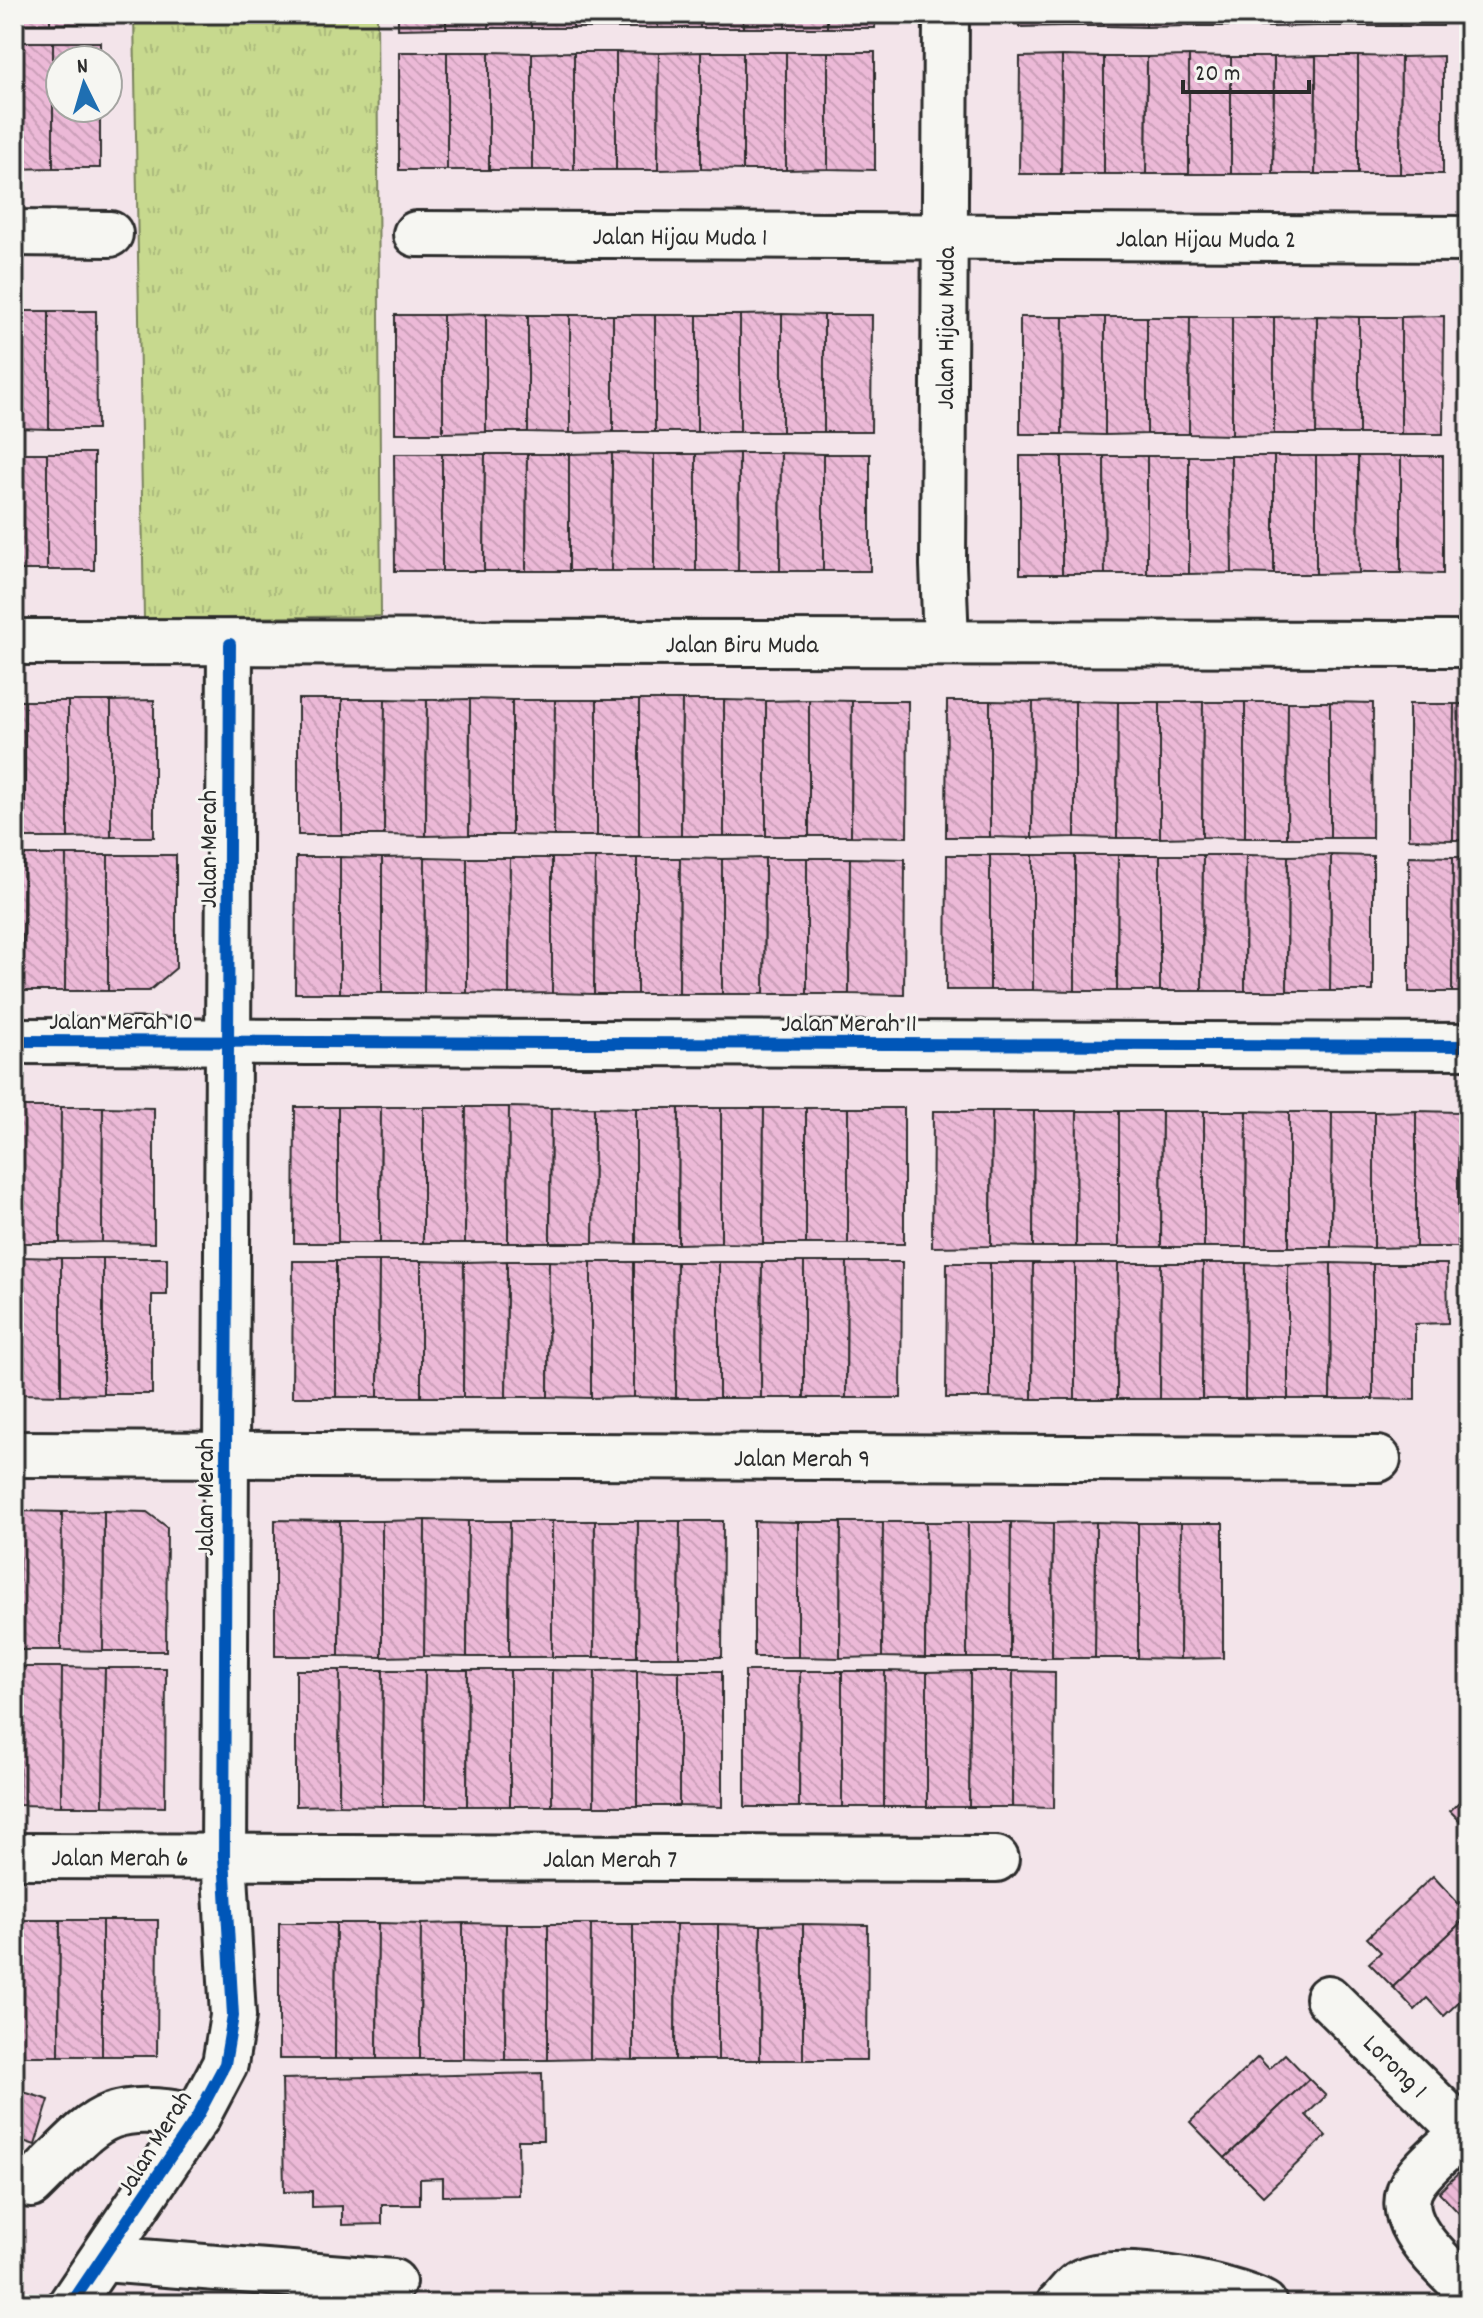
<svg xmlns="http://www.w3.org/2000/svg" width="1483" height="2318" font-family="Dekko,sans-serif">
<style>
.grass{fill:url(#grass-tufts);stroke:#79825c;stroke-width:2}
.building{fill:url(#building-back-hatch);stroke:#2b2b2b;stroke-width:2}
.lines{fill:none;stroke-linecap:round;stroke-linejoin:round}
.minor-casing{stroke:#2b2b2b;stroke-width:50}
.minor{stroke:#f6f6f2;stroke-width:44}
.cycleway-casing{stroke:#f6f6f2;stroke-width:17}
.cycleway{stroke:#0057b8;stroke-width:12}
.labels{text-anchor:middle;stroke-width:6;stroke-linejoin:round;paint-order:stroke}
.street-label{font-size:26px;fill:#2b2b2b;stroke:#f6f6f2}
</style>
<defs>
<pattern id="grass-tufts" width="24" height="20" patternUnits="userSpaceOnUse" patternTransform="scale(2)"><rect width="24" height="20" fill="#c7d98e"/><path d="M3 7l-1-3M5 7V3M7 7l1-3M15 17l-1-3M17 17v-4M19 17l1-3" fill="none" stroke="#abba7b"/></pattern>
<pattern id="building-back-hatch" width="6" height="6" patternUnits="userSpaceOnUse" patternTransform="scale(2)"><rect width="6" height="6" fill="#ecb9d7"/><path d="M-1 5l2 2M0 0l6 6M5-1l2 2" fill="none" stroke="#cb9fb9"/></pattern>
</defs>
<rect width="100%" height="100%" fill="#f3e4ea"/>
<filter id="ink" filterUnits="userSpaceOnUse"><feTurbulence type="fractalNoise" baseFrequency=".0125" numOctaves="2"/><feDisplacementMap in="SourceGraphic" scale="16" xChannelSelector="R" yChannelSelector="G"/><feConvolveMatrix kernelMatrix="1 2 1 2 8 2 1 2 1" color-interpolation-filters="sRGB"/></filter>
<g filter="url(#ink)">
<!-- grass -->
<path class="grass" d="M134,14H377L381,616L144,619Z"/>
<!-- building -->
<g class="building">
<rect x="14" y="14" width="36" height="10"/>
<rect x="50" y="14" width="48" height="10"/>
<path d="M398,14H446V28L398,29Z"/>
<rect x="446" y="14" width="43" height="14"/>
<rect x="489" y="14" width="42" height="14"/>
<rect x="531" y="14" width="42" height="14"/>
<rect x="573" y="14" width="42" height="14"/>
<rect x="615" y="14" width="43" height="14"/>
<rect x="658" y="14" width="42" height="14"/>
<rect x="700" y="14" width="43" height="14"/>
<rect x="743" y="14" width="42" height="14"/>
<rect x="785" y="14" width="42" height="14"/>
<rect x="827" y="14" width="48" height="14"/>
<path d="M1019,14H1062V26L1019,27Z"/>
<rect x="1062" y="14" width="42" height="12"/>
<path d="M1104,14H1146V27L1104,26Z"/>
<path d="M1146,14H1189V26L1146,27Z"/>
<rect x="1189" y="14" width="42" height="12"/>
<path d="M1231,14H1273V27L1231,26Z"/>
<path d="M1273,14H1316V26L1273,27Z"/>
<rect x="1316" y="14" width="42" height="12"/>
<rect x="1358" y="14" width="42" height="12"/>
<rect x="1400" y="14" width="43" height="12"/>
<path d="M14,42H53V168L14,169Z"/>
<path d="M53,42H100V60H60V108H100V168H53Z"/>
<rect x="399" y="52" width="48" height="118"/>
<rect x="447" y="52" width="42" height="118"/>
<path d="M489,52L532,53V170H489Z"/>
<rect x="574" y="52" width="42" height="118"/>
<path d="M574,52V170H532V53Z"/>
<path d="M616,52L659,53L658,170H616Z"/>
<path d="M701,52V169L658,170L659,53Z"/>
<path d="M701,52H743V170L701,169Z"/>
<rect x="743" y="52" width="43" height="118"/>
<path d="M786,52H828V169L786,170Z"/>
<path d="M828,52H875V170L828,169Z"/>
<path d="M1062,56L1104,57V174H1061Z"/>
<path d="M1062,56L1061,174H1019L1020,57Z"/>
<path d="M1189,56L1231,57V174H1189Z"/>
<path d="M1189,56V174H1146L1147,57Z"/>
<path d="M1316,56H1358V174H1315Z"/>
<path d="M1316,56L1315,174H1273L1274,57Z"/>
<path d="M1358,56L1401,57L1400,174H1358Z"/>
<path d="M1443,56V174H1400L1401,57Z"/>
<path d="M1104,57H1147L1146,174H1104Z"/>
<path d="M1231,57H1274L1273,174H1231Z"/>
<path d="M14,311H49V429L14,428Z"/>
<path d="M49,311H96L97,429H49Z"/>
<path d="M486,314L528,315V432H486Z"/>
<path d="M486,314V432L443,433V315Z"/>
<path d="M782,314L824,315V432H782Z"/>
<path d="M782,314V432H740V315Z"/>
<rect x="395" y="315" width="48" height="118"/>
<path d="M528,315H570V433L528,432Z"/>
<path d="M570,315H613V432L570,433Z"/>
<rect x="613" y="315" width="42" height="117"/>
<rect x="655" y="315" width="42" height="117"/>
<rect x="697" y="315" width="43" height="117"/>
<path d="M824,315H872L871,432H824Z"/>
<path d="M1317,316L1359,317V434H1316Z"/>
<path d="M1317,316L1316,434H1274V317Z"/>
<path d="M1444,316L1443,434H1401V317Z"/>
<path d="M1020,317H1063L1062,434H1020Z"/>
<path d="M1063,317H1105V435L1062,434Z"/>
<path d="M1105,317H1147V434L1105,435Z"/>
<path d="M1147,317H1190L1189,434H1147Z"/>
<path d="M1190,317H1232V435L1189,434Z"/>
<path d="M1232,317H1274V434L1232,435Z"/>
<rect x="1359" y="317" width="42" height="117"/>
<rect x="14" y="453" width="33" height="117"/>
<rect x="47" y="453" width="47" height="117"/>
<path d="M612,453L654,454V571H611Z"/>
<path d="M612,453L611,571H569V454Z"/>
<path d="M739,453H781L780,571H738Z"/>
<path d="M739,453L738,571H696V454Z"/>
<path d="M781,453L823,454V571H780Z"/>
<path d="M394,454H442V571H395Z"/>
<path d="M442,454H485L484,571H442Z"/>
<path d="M485,454H527L526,571H484Z"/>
<path d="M527,454H569V571H526Z"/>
<rect x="654" y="454" width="42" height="117"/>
<rect x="823" y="454" width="47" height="117"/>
<rect x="1020" y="456" width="42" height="118"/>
<path d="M1062,456H1104L1105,574H1062Z"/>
<path d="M1104,456H1147V574H1105Z"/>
<rect x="1147" y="456" width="42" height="118"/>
<path d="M1189,456H1231L1232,573L1189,574Z"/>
<path d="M1231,456H1274V574L1232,573Z"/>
<rect x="1274" y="456" width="42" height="118"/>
<path d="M1316,456H1358L1359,573L1316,574Z"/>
<path d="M1358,456H1401V573H1359Z"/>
<path d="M1401,456H1443V574L1401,573Z"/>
<rect x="298" y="699" width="44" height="136"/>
<path d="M342,699H385L384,835H342Z"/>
<path d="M385,699L427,700L426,836L384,835Z"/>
<path d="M470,699L512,700V835H469Z"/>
<path d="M470,699L469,835L426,836L427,700Z"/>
<path d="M154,700V837H111V701Z"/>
<path d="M512,700H555L554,836L512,835Z"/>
<path d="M555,700H597V836H554Z"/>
<rect x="597" y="700" width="42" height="136"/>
<path d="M639,700H682L681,836H639Z"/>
<path d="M682,700H724V836H681Z"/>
<path d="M724,700L766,701V836H724Z"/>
<path d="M809,700V836H766V701Z"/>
<path d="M809,700L852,701L851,836H809Z"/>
<rect x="14" y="701" width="11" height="137"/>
<rect x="25" y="701" width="43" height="137"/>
<path d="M68,701H111V837L68,838Z"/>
<path d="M852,701H908L907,837L851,836Z"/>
<path d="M947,701H990V837H946Z"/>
<path d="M990,701L1033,702L1032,838L990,837Z"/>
<path d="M1075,701L1118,702L1117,838L1075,837Z"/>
<path d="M1075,701V837L1032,838L1033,702Z"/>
<path d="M1118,702H1160V838H1117Z"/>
<path d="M1160,702H1203L1202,837L1160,838Z"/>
<path d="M1203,702H1245V838L1202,837Z"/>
<path d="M1245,702H1288L1287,838H1245Z"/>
<path d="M1288,702H1330V838H1287Z"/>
<path d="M1330,702L1373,703L1372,838H1330Z"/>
<path d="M1409,704H1454L1453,840L1409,839Z"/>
<path d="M1454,704H1469V840H1453Z"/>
<path d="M14,855H24L23,991H14Z"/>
<path d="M24,855H66L65,991H23Z"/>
<path d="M66,855H108V991H65Z"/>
<path d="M108,855H176V968L149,991H108Z"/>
<path d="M947,855H990V990H946Z"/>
<rect x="990" y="855" width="43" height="135"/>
<path d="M1033,855H1075V991L1033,990Z"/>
<path d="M1075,855H1118L1117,991H1075Z"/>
<path d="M1118,855H1160V991H1117Z"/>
<path d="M1160,855H1203L1202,991H1160Z"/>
<path d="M1203,855H1246L1245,991H1202Z"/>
<path d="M1246,855L1288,856L1287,991H1245Z"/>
<path d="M1331,855L1373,856V991H1330Z"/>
<path d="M1331,855L1330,991H1287L1288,856Z"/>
<path d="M1409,856L1453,857L1452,992H1409Z"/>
<path d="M296,857H340V993H295Z"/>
<path d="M340,857L382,858V993H340Z"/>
<path d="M425,857L467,858V993H424Z"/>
<path d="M425,857L424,993H382V858Z"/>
<path d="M1453,857H1469V992H1452Z"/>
<path d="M467,858H510L509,994L467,993Z"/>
<path d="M510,858H552V993L509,994Z"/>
<path d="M552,858H595L594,994L552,993Z"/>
<path d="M595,858H637V994H594Z"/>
<path d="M637,858H680L679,994H637Z"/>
<path d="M680,858L722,859V994H679Z"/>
<path d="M765,858H807V994H764Z"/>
<path d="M765,858L764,994H722V859Z"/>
<path d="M807,858H850L849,994H807Z"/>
<path d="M850,858L905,859L904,995L849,994Z"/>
<path d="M14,1107H19L18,1243H14Z"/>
<path d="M19,1107H61L60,1243H18Z"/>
<path d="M61,1107H103L102,1242L60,1243Z"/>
<path d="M103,1107L154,1108V1243L102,1242Z"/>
<path d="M295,1107H338V1243H294Z"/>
<path d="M338,1107H381L380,1243H338Z"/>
<path d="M381,1107H423V1243H380Z"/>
<path d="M423,1107H466L465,1243H423Z"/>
<path d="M466,1107H509L508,1243H465Z"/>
<path d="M509,1107L551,1108L550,1243H508Z"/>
<path d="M594,1107L636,1108V1244L593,1243Z"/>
<path d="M594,1107L593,1243H550L551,1108Z"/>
<path d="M636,1108H679L678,1244H636Z"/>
<path d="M679,1108H721V1243L678,1244Z"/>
<path d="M721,1108H764L763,1244L721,1243Z"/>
<path d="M764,1108H806V1244H763Z"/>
<rect x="806" y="1108" width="42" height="136"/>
<rect x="848" y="1108" width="56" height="136"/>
<path d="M933,1111H992L991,1246L932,1247Z"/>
<path d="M992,1111H1034L1033,1247L991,1246Z"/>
<path d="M1034,1111H1077L1076,1247H1033Z"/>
<path d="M1077,1111H1119V1247H1076Z"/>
<path d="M1119,1111H1162L1161,1247H1119Z"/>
<path d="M1162,1111H1204V1247H1161Z"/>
<path d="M1204,1111H1247L1246,1247H1204Z"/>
<path d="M1247,1111L1289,1112V1247H1246Z"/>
<path d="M1416,1111L1459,1112L1458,1247H1416Z"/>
<path d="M1416,1111V1247L1374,1248V1112Z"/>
<path d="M1289,1112H1332L1331,1247H1289Z"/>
<path d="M1332,1112H1374V1248L1331,1247Z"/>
<path d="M1459,1112H1469V1224H1458Z"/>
<rect x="14" y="1257" width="5" height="137"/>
<path d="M19,1257L61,1258V1395L19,1394Z"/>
<path d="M61,1258H103V1394L61,1395Z"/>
<path d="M103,1258H167V1295H152V1394H103Z"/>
<path d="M293,1261H336V1397H292Z"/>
<path d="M336,1261H379L378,1397H336Z"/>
<path d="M379,1261H421V1397H378Z"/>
<path d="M421,1261L464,1262L463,1397H421Z"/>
<path d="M507,1261H549L548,1397H506Z"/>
<path d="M507,1261L506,1397H463L464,1262Z"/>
<path d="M549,1261L591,1262V1398L548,1397Z"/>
<path d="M591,1262H634V1397L591,1398Z"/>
<path d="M634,1262H677L676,1398L634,1397Z"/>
<path d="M677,1262H719V1398H676Z"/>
<path d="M719,1262H762L761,1398H719Z"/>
<path d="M762,1262H804V1398H761Z"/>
<path d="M804,1262H847L846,1398H804Z"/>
<path d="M847,1262H902L901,1398H846Z"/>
<path d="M947,1263H990V1398H946Z"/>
<path d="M990,1263H1033L1032,1399L990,1398Z"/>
<path d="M1033,1263H1075V1399H1032Z"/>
<path d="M1075,1263H1118L1117,1399H1075Z"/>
<path d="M1118,1263H1161L1160,1399H1117Z"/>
<path d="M1161,1263H1203L1202,1399H1160Z"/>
<path d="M1203,1263H1246L1245,1399H1202Z"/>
<path d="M1246,1263L1288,1264V1399H1245Z"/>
<path d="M1331,1263L1373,1264V1399H1330Z"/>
<path d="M1331,1263L1330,1399H1288V1264Z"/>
<path d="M1373,1264H1447L1448,1323L1415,1324V1400L1373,1399Z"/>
<path d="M14,1511H20L18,1650H14Z"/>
<path d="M20,1511L62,1512L61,1650H18Z"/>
<path d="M104,1511L147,1512L167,1527L166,1651H103Z"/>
<path d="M104,1511L103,1651L61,1650L62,1512Z"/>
<path d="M275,1520L340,1521L339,1656H275Z"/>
<path d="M425,1520L468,1521L467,1657L424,1656Z"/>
<path d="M425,1520L424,1656L382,1657V1521Z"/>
<path d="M340,1521H382V1657L339,1656Z"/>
<path d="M468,1521H510L509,1657H467Z"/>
<path d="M510,1521H552V1657H509Z"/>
<path d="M552,1521H595L594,1657H552Z"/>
<path d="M595,1521H638L637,1657H594Z"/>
<path d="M638,1521H680L679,1657H637Z"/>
<path d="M680,1521H723L722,1657H679Z"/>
<path d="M754,1521L798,1522V1657H754Z"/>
<path d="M798,1522H841L840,1658L798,1657Z"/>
<path d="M841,1522H883L882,1657L840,1658Z"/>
<path d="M883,1522H926L925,1658L882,1657Z"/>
<path d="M926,1522H968L967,1658H925Z"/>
<path d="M968,1522H1011L1010,1658H967Z"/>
<path d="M1011,1522L1053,1523L1052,1658H1010Z"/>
<path d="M1096,1522L1138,1523V1658H1095Z"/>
<path d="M1096,1522L1095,1658H1052L1053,1523Z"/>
<path d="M1138,1523H1181L1180,1659L1138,1658Z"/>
<path d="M1181,1523H1223V1658L1180,1659Z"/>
<path d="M14,1667H20L19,1805H14Z"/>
<path d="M20,1667H62L61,1806L19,1805Z"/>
<path d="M62,1667L105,1668L103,1806H61Z"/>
<path d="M105,1668H166L165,1807L103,1806Z"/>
<path d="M296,1670H340L339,1805L296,1806Z"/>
<path d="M340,1670H383L382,1806L339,1805Z"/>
<path d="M383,1670H425L424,1806H382Z"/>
<path d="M425,1670H468L467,1806H424Z"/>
<path d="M468,1670H510V1806H467Z"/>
<rect x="510" y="1670" width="42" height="136"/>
<path d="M552,1670L595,1671L594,1806H552Z"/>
<path d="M637,1670L679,1671V1806H637Z"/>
<path d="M637,1670V1806H594L595,1671Z"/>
<path d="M679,1671H722V1807L679,1806Z"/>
<path d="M745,1671H800L799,1807H745Z"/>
<path d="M800,1671H842V1807H799Z"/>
<path d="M842,1671H885L884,1807H842Z"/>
<path d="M885,1671L927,1672V1807H884Z"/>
<path d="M970,1671H1013L1012,1807H969Z"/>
<path d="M970,1671L969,1807H927V1672Z"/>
<path d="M1013,1671L1055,1672L1054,1808L1012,1807Z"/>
<path d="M1469,1792V1830L1450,1811Z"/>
<path d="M1433,1876L1469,1915L1393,1987L1369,1963L1381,1952L1367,1938Z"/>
<path d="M1469,1915V1992L1444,2016L1427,1998L1415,2010L1393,1987Z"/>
<path d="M14,1920H17L16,2056H14Z"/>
<path d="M17,1920H60L59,2056H16Z"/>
<path d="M60,1920H102V2056H59Z"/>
<path d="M102,1920H158L157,2056H102Z"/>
<path d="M279,1923H336L335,2059H279Z"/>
<path d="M336,1923H378L377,2059H335Z"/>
<path d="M378,1923L421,1924L420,2059H377Z"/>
<path d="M463,1923L506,1924L505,2060L463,2059Z"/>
<path d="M463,1923V2059H420L421,1924Z"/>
<path d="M506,1924H548V2060H505Z"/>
<path d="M548,1924H591L590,2059L548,2060Z"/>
<path d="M591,1924H633V2060L590,2059Z"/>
<path d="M633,1924H676L675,2060H633Z"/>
<path d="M676,1924H718V2060H675Z"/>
<path d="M718,1924L761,1925L760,2060H718Z"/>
<path d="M803,1924V2060H760L761,1925Z"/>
<path d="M803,1924L868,1925L867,2060H803Z"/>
<path d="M1285,2054L1309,2079L1225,2158L1190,2122L1258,2057L1269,2069Z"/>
<path d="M542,2073L543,2140H518L519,2195L443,2196V2178L420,2179V2205H382V2224L342,2225V2206L312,2207V2191L284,2192L282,2079Z"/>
<path d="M1309,2079L1326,2096L1306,2115L1326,2136L1263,2196L1225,2158Z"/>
<path d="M14,2089L49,2100L35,2145L14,2138Z"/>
<path d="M1469,2163V2224L1439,2192Z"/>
</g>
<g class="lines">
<defs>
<g id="minor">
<path d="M14,233L110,234"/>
<path id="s1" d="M416,234L1469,239"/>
<path id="s2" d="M14,642L1469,644"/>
<path id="s3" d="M946,642L943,565L946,14"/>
<path d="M14,1041L1469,1046"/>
<path id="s4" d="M14,1454L1378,1459"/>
<path id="s5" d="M14,1856L996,1859"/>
<path id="s6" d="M1328,1998L1464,2132"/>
<path d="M1469,2128C1452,2144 1430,2160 1416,2179C1385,2219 1445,2265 1469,2291"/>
<path d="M31,2185C96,2122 100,2098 197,2117"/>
<path d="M104,2259L393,2282"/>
<path d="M71,2304L197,2117L225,2064L233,2016L224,1856L230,644"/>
<path d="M1059,2304C1066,2298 1073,2286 1081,2282C1116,2263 1230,2286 1264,2304"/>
</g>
</defs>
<!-- minor casing -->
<use href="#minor" class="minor-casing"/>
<!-- minor -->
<use href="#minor" class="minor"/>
<defs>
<g id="cycleway">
<path d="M14,1041L1469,1046"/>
<path d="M71,2304L197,2117L225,2064L233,2016L224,1856L230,644"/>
</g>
</defs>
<!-- cycleway casing -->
<use href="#cycleway" class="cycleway-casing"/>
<!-- cycleway -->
<use href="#cycleway" class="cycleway"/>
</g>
</g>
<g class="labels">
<!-- street labels -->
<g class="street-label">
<text dy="9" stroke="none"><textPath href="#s1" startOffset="264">Jalan Hijau Muda 1</textPath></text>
<text dy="9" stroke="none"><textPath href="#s1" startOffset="790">Jalan Hijau Muda 2</textPath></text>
<text dy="9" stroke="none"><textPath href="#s3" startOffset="314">Jalan Hijau Muda</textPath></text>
<text dy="9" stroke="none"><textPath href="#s2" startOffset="728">Jalan Biru Muda</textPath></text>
<text transform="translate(207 849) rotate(-90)" y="9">Jalan Merah</text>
<text x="121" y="1029">Jalan Merah 10</text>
<text x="849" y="1031">Jalan Merah 11</text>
<text dy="9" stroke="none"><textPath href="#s4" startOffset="788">Jalan Merah 9</textPath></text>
<text transform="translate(204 1497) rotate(-90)" y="9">Jalan Merah</text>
<text dy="9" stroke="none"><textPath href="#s5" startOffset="106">Jalan Merah 6</textPath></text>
<text dy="9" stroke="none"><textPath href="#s5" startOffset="596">Jalan Merah 7</textPath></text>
<text dy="9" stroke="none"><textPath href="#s6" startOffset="96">Lorong 1</textPath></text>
<text transform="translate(153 2142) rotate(-58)" y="9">Jalan Merah</text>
</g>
</g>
<!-- margin -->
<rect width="1483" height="2318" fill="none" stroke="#f6f6f2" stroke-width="48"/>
<rect x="24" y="24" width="1435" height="2270" fill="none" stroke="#2b2b2b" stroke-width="3" filter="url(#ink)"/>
<!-- north arrow -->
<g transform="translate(84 84) rotate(355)"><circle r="38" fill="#f6f6f2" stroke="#a5a5a2" stroke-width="2"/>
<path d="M0-6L14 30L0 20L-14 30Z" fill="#1f6fb2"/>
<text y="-12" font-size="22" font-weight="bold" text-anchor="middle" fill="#2b2b2b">N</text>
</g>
<!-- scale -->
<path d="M1183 80v12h126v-12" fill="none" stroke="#2b2b2b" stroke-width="4"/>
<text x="1195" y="80" font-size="24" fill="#2b2b2b" stroke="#f6f6f2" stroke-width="6" paint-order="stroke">20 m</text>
</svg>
